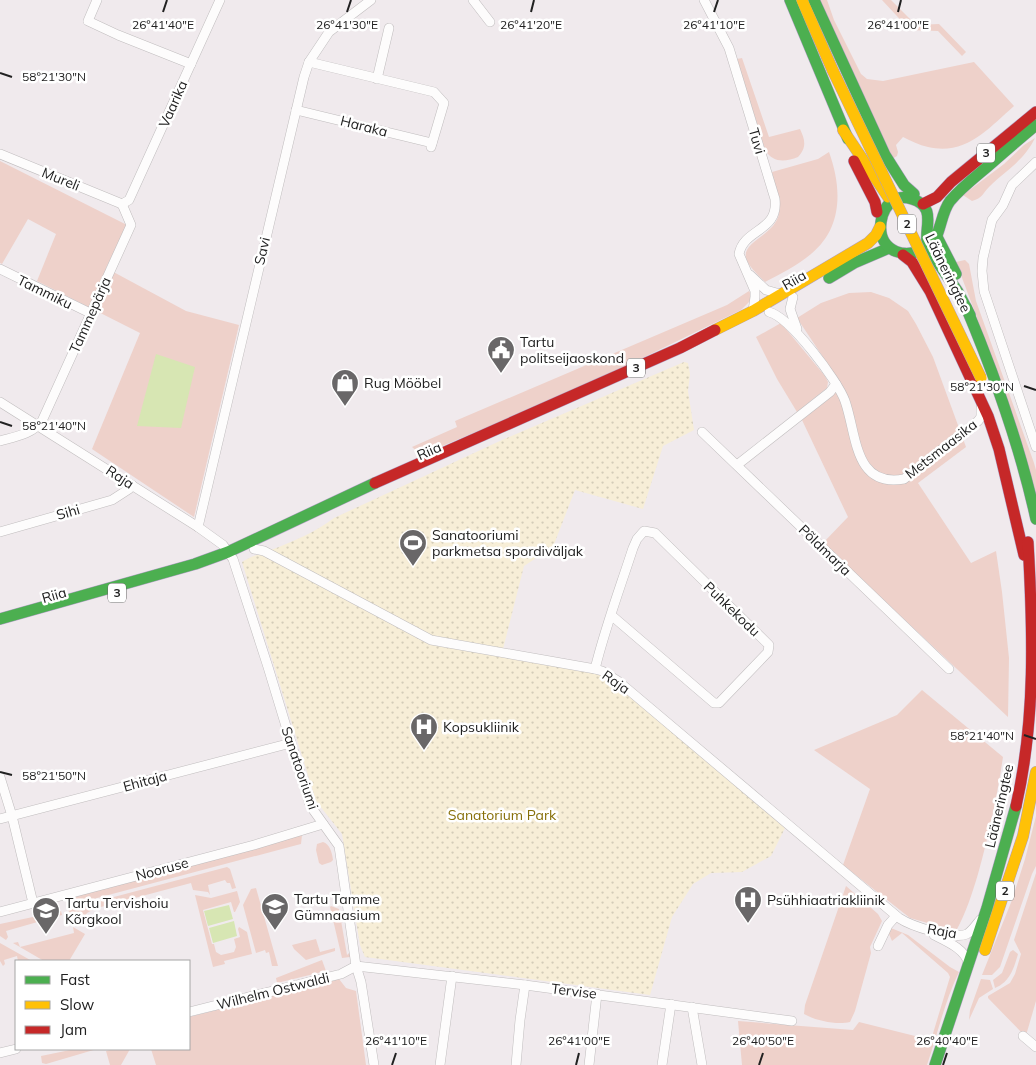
<svg xmlns="http://www.w3.org/2000/svg" width="1036" height="1065" font-family="Mulish,sans-serif">
<style>
.grass{fill:#eed1ca}
.park{fill:url(#park-dots)}
.pitch{fill:#d7e6b3}
.lines{fill:none;stroke-linecap:round;stroke-linejoin:round}
.street-casing{stroke:#c0bdbe;stroke-width:10}
.fast-casing{stroke:#b09fc5;stroke-width:12}
.slow-casing{stroke:#b09fc5;stroke-width:12}
.jam-casing{stroke:#b09fc5;stroke-width:12}
.street{stroke:#fdfcfc;stroke-width:9}
.fast{stroke:#4caf50;stroke-width:11}
.slow{stroke:#ffc107;stroke-width:11}
.jam{stroke:#c62828;stroke-width:11}
.slow-bridge-casing{stroke:#b09fc5;stroke-width:12;stroke-linecap:butt}
.slow-bridge{stroke:#ffc107;stroke-width:11}
.ticks{fill:none;stroke:#212121;stroke-width:2}
.labels{text-anchor:middle;stroke-width:5;stroke-linejoin:round;paint-order:stroke}
.shield{fill:#fff;stroke:#646464;stroke-width:1}
.shield-label{font-size:12px;font-weight:bold;fill:#212121}
.street-label{font-size:14px;fill:#212121;stroke:#fff}
.poi-label{font-size:14px;fill:#212121;stroke:#fff;text-anchor:start}
.park-label{font-size:14px;fill:#876f08;stroke:#fff}
.ticks-label{font-size:12px;text-anchor:middle;fill:#212121;stroke:#fff;stroke-width:5;stroke-linejoin:round;paint-order:stroke}
</style>
<defs>
<pattern id="park-dots" width="8" height="8" patternUnits="userSpaceOnUse" patternTransform="scale(1.25)"><rect width="8" height="8" fill="#f7eed7"/><path d="M2 2h.1M6 6h.1" fill="none" stroke="#d3ccb8" stroke-width="1.8" stroke-linecap="round"/></pattern>
</defs>
<rect width="100%" height="100%" fill="#f0eaed"/>
<!-- grass -->
<g class="grass">
<path d="M816,0H827L834,20L861,74L867,79L883,81L974,62L1014,106C989,128 966,156 928,147C919,145 911,141 903,137L896,145L898,152L897,156L892,159Z"/>
<path d="M882,0H891L916,25L939,24L966,52L962,56L938,31L910,30Z"/>
<path d="M742,58L769,137L800,129C805,140 807,147 798,157C785,162 773,163 765,150L737,59Z"/>
<path d="M1035,138C1023,162 1007,169 989,187C982,194 983,198 972,201L963,195L1004,164L1024,145Z"/>
<path d="M829,152C842,188 843,228 811,254C797,266 780,274 765,282C759,276 748,266 746,258C742,241 776,235 779,213C781,200 775,185 772,172L818,159Z"/>
<path d="M0,161L127,225L106,268L186,311L239,325L194,517L92,449L140,333L37,281L56,234L28,219L2,264L0,263Z"/>
<path d="M965,260L969,264L976,301L1034,463L1036,470V499L976,315L956,262Z"/>
<path d="M749,291L752,296L751,300L741,310L587,385L421,455L412,447L457,427L455,421L727,305Z"/>
<path d="M871,292L889,298L908,311L916,324L933,357L966,447L918,483L971,563L996,551L1002,592L1009,658L1008,717L823,543L848,517L802,420L843,387L797,318L821,303L849,293Z"/>
<path d="M781,323L825,376L828,382L827,388L797,412L777,379L756,337Z"/>
<path d="M922,690L1003,757C997,797 989,835 978,874C972,894 966,913 956,931L910,918L843,865L870,789L814,750L897,715Z"/>
<path d="M1036,816V866L1032,874L1000,967L992,975H982L1012,900L1025,859Z"/>
<path d="M302,835L301,844L297,845L67,906L66,898Z"/>
<path d="M323,842C330,844 332,853 333,860L331,862L322,865L319,863L316,850L317,844Z"/>
<path d="M227,867L230,869L236,888L232,889L230,883H227L225,880L208,885L210,895L208,892L193,890L191,883L97,908L95,902Z"/>
<path d="M1036,873V1001L1027,1032L1024,1035L988,998V996L1010,983L1015,974L1021,954L1014,940Z"/>
<path d="M846,886L878,914L882,921L870,947L871,953L855,1011L850,1022C837,1025 816,1021 804,1014L805,1005Z"/>
<path d="M256,888L278,966H272L269,952L266,953L265,950L256,953L243,905L251,889Z"/>
<path d="M237,891L240,902L235,912H234L231,902L203,910L212,944H214L216,952L221,955L234,952L236,947L234,939L240,937L238,929L239,927L247,932L252,954L224,961L225,964L213,967L195,895L211,898Z"/>
<path d="M91,903L94,909L87,913L81,922L74,918L68,910Z"/>
<path d="M331,906L339,909L347,955L350,952V957L342,958L330,907Z"/>
<path d="M61,911L62,915L6,931L8,937L6,940L0,936V924Z"/>
<path d="M73,927L85,934L69,961H44L13,943L18,942L20,947L74,933Z"/>
<path d="M891,928L908,935L950,967L959,972C944,1003 938,1033 927,1065H742L738,1021L853,1030L859,1022L931,1040L950,977L948,973L902,933L892,941L889,934Z"/>
<path d="M316,939L320,952L335,948V951L306,960L294,949L292,945Z"/>
<path d="M0,943L32,961H18L17,956L4,960L5,964L3,966L0,961Z"/>
<path d="M1013,950L1018,954C1014,968 1010,982 995,988L993,980L1002,973L1010,952Z"/>
<path d="M322,960L326,971L277,983L276,978Z"/>
<path d="M339,979L346,988L356,991L366,1065H156L151,1049H189V1017Z"/>
<path d="M981,979L990,980L993,989L979,998L969,1020L970,1010Z"/>
<path d="M75,1049H97L46,1064L42,1063L41,1056Z"/>
<path d="M114,1049H130L121,1065H110L106,1051Z"/>
</g>
<!-- park -->
<path class="park" d="M684,362L688,363L690,374L688,391L694,430L663,446L643,509L575,490L553,547L524,566L502,653L599,673L668,727L785,828L771,856L742,872L711,873L693,884L672,917L650,995L365,957L360,945L342,834L316,801L242,562C251,556 261,554 271,550C292,542 316,532 334,518L502,440Z"/>
<!-- pitch -->
<g class="pitch">
<path d="M156,354L195,367L181,428L137,426Z"/>
<path d="M229,905L233,919L208,926L204,911Z"/>
<path d="M234,921L237,936L213,943L209,928Z"/>
</g>
<g class="lines">
<defs>
<g id="street">
<path d="M97,0L88,21L118,35L191,64"/>
<path d="M473,0L490,22"/>
<path d="M704,0L729,48L775,199C779,232 744,228 739,254L755,291V297L753,311"/>
<path d="M309,62L434,92L444,103L431,147"/>
<path d="M377,79L389,28"/>
<path d="M296,110L432,143"/>
<path d="M0,154L122,204"/>
<path d="M1036,162L1012,185L1003,205L992,220L983,258L982,271L984,291L1036,447"/>
<path d="M122,204L129,200L220,0"/>
<path d="M0,269L90,313"/>
<path d="M750,275L766,290L780,294"/>
<path d="M793,297L790,309L797,329"/>
<path d="M769,312C790,317 838,381 845,401C857,435 854,488 904,479L978,421L981,417V408"/>
<path d="M0,402L198,527L223,545L233,559L268,667L309,802L314,811L339,846L356,966L361,982L374,1065"/>
<path d="M702,432L949,669"/>
<path d="M0,441C14,437 33,434 42,421L131,225L122,204"/>
<path d="M737,465L830,392L836,384"/>
<path d="M198,527L304,77L309,62L329,32L371,0"/>
<path d="M0,532L112,500L129,489L132,485"/>
<path d="M254,549L264,551L431,640L595,669L602,671L618,681L899,918C911,926 953,940 967,934C972,931 976,925 980,920"/>
<path d="M595,669C605,628 620,588 633,548L637,539L644,531L655,533L769,645L768,652L719,703H714L611,615"/>
<path d="M0,777L12,816L33,903"/>
<path d="M0,819L291,743"/>
<path d="M0,912L254,845L323,824"/>
<path d="M934,935C948,942 965,949 969,964"/>
<path d="M878,946L888,925L896,916"/>
<path d="M692,1007L702,1065"/>
<path d="M189,1012L341,974L356,966L525,985L792,1021"/>
<path d="M1023,1036L1036,1047"/>
<path d="M0,1053L16,1049"/>
<path d="M440,1065L452,976"/>
<path d="M516,1065L520,1020L525,985"/>
<path d="M589,1065L597,994"/>
<path d="M662,1065L671,1004"/>
</g>
<g id="fast">
<path d="M790,0L848,139"/>
<path d="M814,0L885,155L904,185L914,194"/>
<path d="M937,237L956,274"/>
<path d="M829,278L854,263L889,248"/>
<path d="M966,307C995,376 1020,446 1036,519"/>
<path d="M970,315L958,292L928,248C922,231 939,207 912,199C906,197 899,197 894,200C886,205 882,214 881,222C877,253 909,262 930,245C941,237 940,214 950,201C961,188 974,178 987,167C1003,153 1019,139 1036,125"/>
<path d="M0,619L195,564L228,552L375,483"/>
<path d="M935,1065L987,908L1016,806"/>
</g>
<g id="slow">
<path d="M802,0L833,71"/>
<path d="M843,130L888,197"/>
<path d="M715,330L753,311L868,243L876,235L880,227"/>
<path d="M985,950L1023,836L1036,772"/>
</g>
<g id="jam">
<path d="M854,161L875,202L877,212"/>
<path d="M923,204L937,197L951,182L1036,112"/>
<path d="M903,255L912,262L930,291L988,416L999,449L1024,555"/>
<path d="M375,483L680,348L715,330"/>
<path d="M1016,806C1036,719 1033,630 1028,542"/>
</g>
</defs>
<!-- street casing -->
<use href="#street" class="street-casing"/>
<!-- fast casing -->
<use href="#fast" class="fast-casing"/>
<!-- slow casing -->
<use href="#slow" class="slow-casing"/>
<!-- jam casing -->
<use href="#jam" class="jam-casing"/>
<!-- street -->
<use href="#street" class="street"/>
<!-- fast -->
<use href="#fast" class="fast"/>
<!-- slow -->
<use href="#slow" class="slow"/>
<!-- jam -->
<use href="#jam" class="jam"/>
<defs>
<path id="slow-bridge" d="M833,71L981,378"/>
</defs>
<!-- slow-bridge casing -->
<use href="#slow-bridge" class="slow-bridge-casing"/>
<!-- slow-bridge -->
<use href="#slow-bridge" class="slow-bridge"/>
</g>
<!-- ticks -->
<path class="ticks" d="M163,12L167,0M347,12L351,0M531,12L534,0M714,12L718,0M898,12L901,0M0,73L12,77M1024,386L1036,390M0,422L12,426M1024,735L1036,739M0,772L12,775M392,1065L396,1053M576,1065L579,1053M759,1065L763,1053M943,1065L947,1053"/>
<!-- icons -->
<defs>
<symbol id="civic-pin" viewBox="-11 -11 22 30"><path d="M0 17L-7.5 6A9.5 9.5 0 1 1 7.5 6Z" fill="#696768" stroke="#fff"/><path d="M-.6-6.5H3V-4.5H.6V-3L4-1V1h2V6H-6V1h2V-1L-.6-3ZM-1.2 2.5V6h2.4V2.5Z" fill="#fff"/></symbol>
<symbol id="shop-pin" viewBox="-11 -11 22 30"><path d="M0 17L-7.5 6A9.5 9.5 0 1 1 7.5 6Z" fill="#696768" stroke="#fff"/><path d="M-5-2.5h2.3a2.7 3.5 0 0 1 5.4 0H5L5.5 6h-11ZM-1.5-2.5h3a1.5 2.3 0 0 0-3 0Z" fill="#fff"/></symbol>
<symbol id="stadium-pin" viewBox="-11 -11 22 30"><path d="M0 17L-7.5 6A9.5 9.5 0 1 1 7.5 6Z" fill="#696768" stroke="#fff"/><path d="M0-5a6.5 5 0 1 0 0 10a6.5 5 0 1 0 0-10ZM-3.5-1.8h7v3.6h-7Z" fill="#fff"/></symbol>
<symbol id="hospital-pin" viewBox="-11 -11 22 30"><path d="M0 17L-7.5 6A9.5 9.5 0 1 1 7.5 6Z" fill="#696768" stroke="#fff"/><path d="M-5-5h3v3.5h4V-5h3V5h-3V1.5h-4V5h-3Z" fill="#fff"/></symbol>
<symbol id="school-pin" viewBox="-11 -11 22 30"><path d="M0 17L-7.5 6A9.5 9.5 0 1 1 7.5 6Z" fill="#696768" stroke="#fff"/><path d="M0-5L7-2L0 1L-7-2ZM-4 1L0 2.5L4 1V4Q0 6-4 4Z" fill="#fff"/></symbol>
<symbol id="university-pin" viewBox="-11 -11 22 30"><path d="M0 17L-7.5 6A9.5 9.5 0 1 1 7.5 6Z" fill="#696768" stroke="#fff"/><path d="M0-5L7-2L0 1L-7-2ZM-4 1L0 2.5L4 1V4Q0 6-4 4Z" fill="#fff"/></symbol>
</defs>
<g fill-rule="evenodd">
<use href="#civic-pin" x="485" y="334" width="32" height="43"/>
<use href="#shop-pin" x="329" y="367" width="32" height="43"/>
<use href="#stadium-pin" x="397" y="527" width="32" height="43"/>
<use href="#hospital-pin" x="408" y="711" width="32" height="43"/>
<use href="#hospital-pin" x="732" y="884" width="32" height="43"/>
<use href="#school-pin" x="259" y="891" width="32" height="43"/>
<use href="#university-pin" x="30" y="895" width="32" height="43"/>
</g>
<g class="labels">
<!-- shield labels -->
<g class="shield">
<rect x="977" y="143.5" width="18" height="19" rx="4"/>
<rect x="898" y="214.5" width="18" height="19" rx="4"/>
<rect x="627" y="358.5" width="18" height="19" rx="4"/>
<rect x="108" y="583.5" width="18" height="19" rx="4"/>
<rect x="996" y="881.5" width="18" height="19" rx="4"/>
</g>
<g class="shield-label">
<text x="986" y="157">3</text>
<text x="907" y="228">2</text>
<text x="636" y="372">3</text>
<text x="117" y="597">3</text>
<text x="1005" y="895">2</text>
</g>
<!-- street labels -->
<g class="street-label">
<text transform="translate(173 104) rotate(-66)" y="5">Vaarika</text>
<text transform="translate(364 126) rotate(14)" y="5">Haraka</text>
<text transform="translate(757 141) rotate(74)" y="5">Tuvi</text>
<text transform="translate(61 179) rotate(22)" y="5">Mureli</text>
<text transform="translate(262 251) rotate(-77)" y="5">Savi</text>
<text transform="translate(948 273) rotate(64)" y="5">Lääneringtee</text>
<text transform="translate(794 280) rotate(-30)" y="5">Riia</text>
<text transform="translate(45 292) rotate(26)" y="5">Tammiku</text>
<text transform="translate(90 315) rotate(-66)" y="5">Tammepärja</text>
<text transform="translate(941 449) rotate(-38)" y="5">Metsmaasika</text>
<text transform="translate(429 451) rotate(-24)" y="5">Riia</text>
<text transform="translate(120 477) rotate(33)" y="5">Raja</text>
<text transform="translate(68 512) rotate(-16)" y="5">Sihi</text>
<text transform="translate(825 550) rotate(44)" y="5">Põldmarja</text>
<text transform="translate(54 595) rotate(-16)" y="5">Riia</text>
<text transform="translate(732 609) rotate(44)" y="5">Puhkekodu</text>
<text transform="translate(616 682) rotate(35)" y="5">Raja</text>
<text transform="translate(300 768) rotate(71)" y="5">Sanatooriumi</text>
<text transform="translate(145 781) rotate(-15)" y="5">Ehitaja</text>
<text transform="translate(999 806) rotate(-77)" y="5">Lääneringtee</text>
<text transform="translate(162 869) rotate(-15)" y="5">Nooruse</text>
<text transform="translate(942 931) rotate(10)" y="5">Raja</text>
<text transform="translate(273 991) rotate(-14)" y="5">Wilhelm Ostwaldi</text>
<text transform="translate(574 991) rotate(7)" y="5">Tervise</text>
</g>
<!-- poi labels -->
<g class="poi-label">
<text x="520" y="347">Tartu<tspan x="520" dy="16">politseijaoskond</tspan></text>
<text x="364" y="388">Rug Mööbel</text>
<text x="432" y="540">Sanatooriumi<tspan x="432" dy="16">parkmetsa spordiväljak</tspan></text>
<text x="443" y="732">Kopsukliinik</text>
<text x="294" y="904">Tartu Tamme<tspan x="294" dy="16">Gümnaasium</tspan></text>
<text x="767" y="905">Psühhiaatriakliinik</text>
<text x="65" y="908">Tartu Tervishoiu<tspan x="65" dy="16">Kõrgkool</tspan></text>
</g>
<!-- park labels -->
<g class="park-label">
<text x="502" y="820">Sanatorium Park</text>
</g>
</g>
<g class="ticks-label">
<text x="163" y="29">26°41'40"E</text>
<text x="347" y="29">26°41'30"E</text>
<text x="531" y="29">26°41'20"E</text>
<text x="714" y="29">26°41'10"E</text>
<text x="898" y="29">26°41'00"E</text>
<text x="54" y="81">58°21'30"N</text>
<text x="982" y="391">58°21'30"N</text>
<text x="54" y="430">58°21'40"N</text>
<text x="982" y="740">58°21'40"N</text>
<text x="54" y="780">58°21'50"N</text>
<text x="396" y="1045">26°41'10"E</text>
<text x="579" y="1045">26°41'00"E</text>
<text x="763" y="1045">26°40'50"E</text>
<text x="947" y="1045">26°40'40"E</text>
</g>
<!-- legend -->
<rect x="15" y="960" width="175" height="90" fill="#ffffff" stroke="#a6a6a6"/>
<rect x="25" y="976" width="25" height="8" fill="#4caf50" stroke="#a6a6a6"/>
<text x="60" y="985" font-size="15" fill="#212121">Fast</text>
<rect x="25" y="1001" width="25" height="8" fill="#ffc107" stroke="#a6a6a6"/>
<text x="60" y="1010" font-size="15" fill="#212121">Slow</text>
<rect x="25" y="1026" width="25" height="8" fill="#c62828" stroke="#a6a6a6"/>
<text x="60" y="1035" font-size="15" fill="#212121">Jam</text>
</svg>
